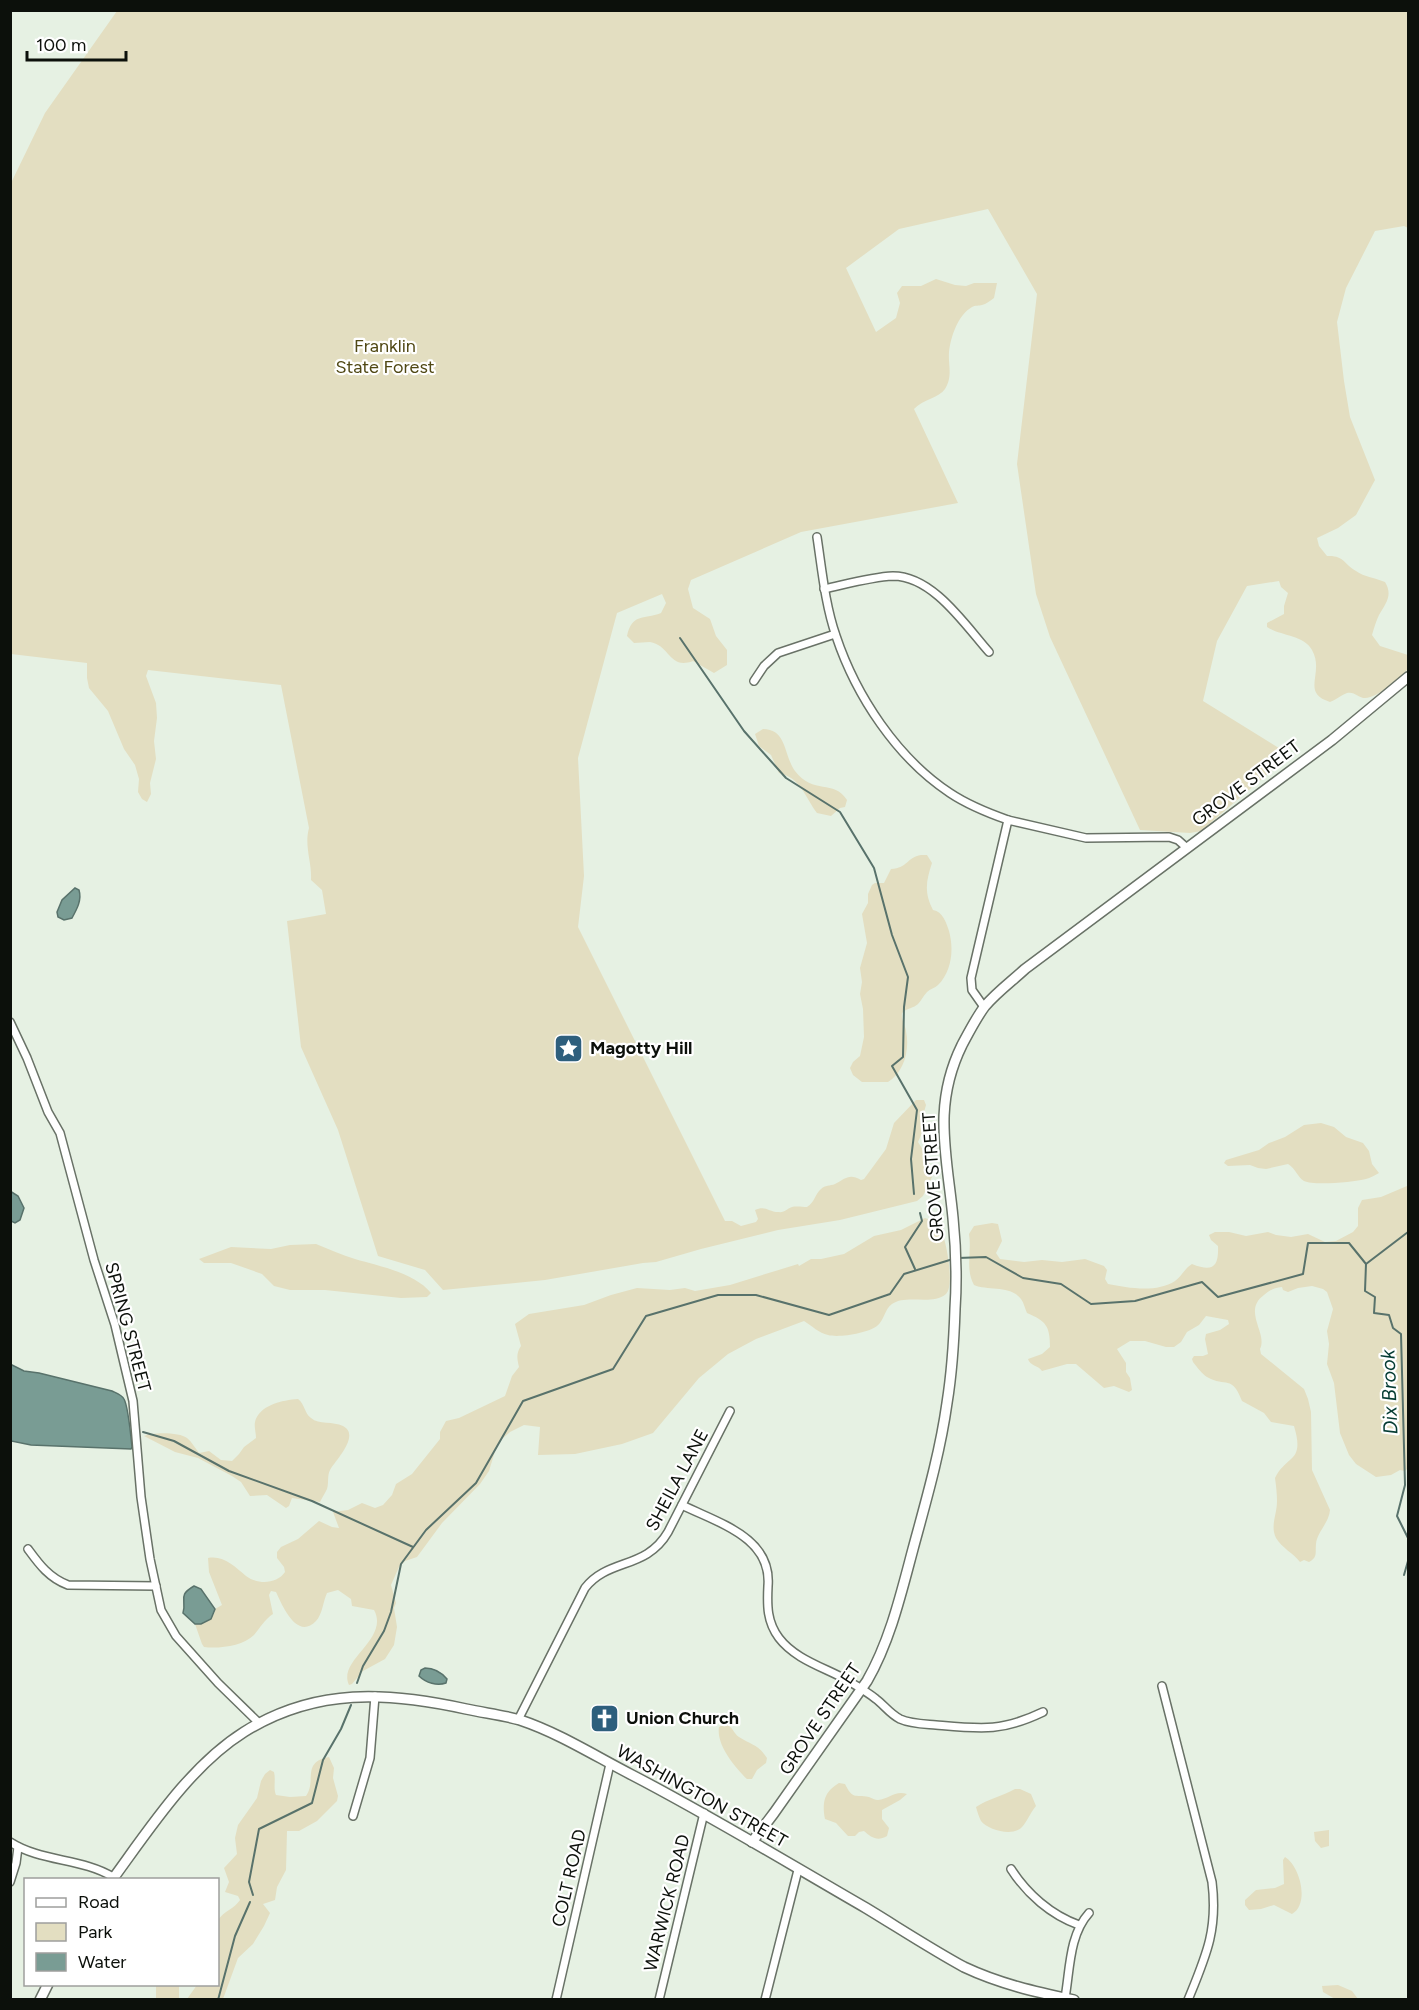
<svg xmlns="http://www.w3.org/2000/svg" width="1419" height="2010" font-family="Figtree,sans-serif">
<style>
.green{fill:#e3dec1}
.water{fill:#799c94;stroke:#58726b;stroke-width:1.5}
.lines{fill:none;stroke-linecap:round;stroke-linejoin:round}
.stream{stroke:#58726b;stroke-width:2}
.minor-casing{stroke:#697267;stroke-width:10}
.secondary-casing{stroke:#697267;stroke-width:12}
.minor{stroke:#fff;stroke-width:7}
.secondary{stroke:#fff;stroke-width:9}
.labels{text-anchor:middle;stroke-width:4.5;stroke-linejoin:round;paint-order:stroke}
.park-label{font-size:18px;fill:#504814;stroke:#fff}
.street-label{font-size:18px;fill:#0c100b;stroke:#fff}
.poi-label{font-size:18px;font-weight:bold;fill:#0c100b;stroke:#fff;text-anchor:start}
.water-label{font-size:20px;font-style:italic;fill:#053c33;stroke:#fff}
</style>
<rect width="100%" height="100%" fill="#e6f1e3"/>
<!-- green -->
<g class="green">
<path d="M117,11H1408V228L1404,226L1375,231L1346,288L1337,322L1344,381L1350,417L1375,480L1356,515L1338,528L1317,538L1319,546L1327,556C1344,555 1344,564 1356,571C1364,577 1376,578 1385,582C1393,595 1386,603 1379,615C1376,621 1374,628 1372,635L1380,646L1408,655V669C1399,678 1378,698 1365,698C1359,698 1354,691 1347,693C1341,695 1336,700 1330,702C1300,693 1325,673 1312,650C1304,635 1280,636 1267,627V623L1284,614V606L1288,593L1281,587L1279,581L1247,586L1217,641L1203,701L1290,755L1201,831L1190,833L1140,830L1050,637L1036,594L1017,464L1037,294L988,209L899,229L846,268L876,332L896,318L900,303L897,293L902,286H921L936,279L955,285L966,286L974,283H997L994,298C990,301 986,304 982,305C979,306 975,305 972,307C958,315 951,336 949,352C948,365 953,376 945,389C939,398 923,399 914,409L958,503L801,532L691,580L688,589L693,608L710,619L716,636L727,650V665L714,673L693,661C669,670 670,645 650,642C645,642 639,643 634,643L627,636C632,613 643,620 661,613L666,603L662,594L617,613L578,758L584,876L578,927L725,1221H732L741,1226L756,1222L758,1219L755,1210C765,1205 769,1212 778,1212C785,1213 786,1209 792,1207C796,1206 803,1207 807,1207C815,1202 815,1194 821,1189C825,1185 830,1186 835,1184C845,1179 849,1173 861,1180L864,1179L886,1149L894,1123L916,1100H924L926,1105L924,1112L925,1126L918,1142L929,1160L932,1177L923,1196L917,1201L840,1220L778,1230L701,1249L656,1262L643,1263L545,1280L443,1290L425,1270L378,1256L338,1130L301,1047L287,921L326,914L322,890L311,880C312,862 304,846 309,828L281,685L148,670L146,676L156,703L157,718L154,741L156,759L150,783L151,794L147,802L142,799L138,792L139,779L135,765L124,749L108,711L89,688L87,678V663L11,654V183L45,113Z"/>
<path d="M763,729C787,729 784,756 795,771C813,795 834,779 847,800L845,807L840,808L831,816L817,813C805,797 801,778 779,773L771,755L759,746L755,734Z"/>
<path d="M921,855H927L932,863C926,881 924,893 933,910C943,912 946,922 949,931C954,949 952,971 938,985C935,988 930,989 927,992C923,996 921,1001 918,1004C914,1008 907,1008 902,1013C901,1020 905,1024 906,1031C910,1050 904,1072 888,1082H862L853,1075L850,1068L853,1062L860,1056L864,1037L863,1009L860,994L862,982L860,968L867,943L862,914L868,903V894L872,885L875,883H884L891,869C908,868 907,857 921,855Z"/>
<path d="M1321,1123L1334,1127L1346,1137L1363,1143L1369,1151L1372,1164L1379,1173C1375,1175 1370,1178 1366,1179C1354,1182 1314,1186 1304,1181C1298,1178 1296,1169 1288,1164L1266,1169L1258,1168L1250,1165L1228,1166L1224,1163L1226,1160L1259,1150L1269,1143L1285,1137L1304,1125Z"/>
<path d="M1407,1186H1408V1468L1405,1471L1400,1470L1391,1475L1376,1477L1356,1464L1349,1455L1340,1433L1334,1383L1327,1364L1329,1344L1327,1331L1333,1309L1327,1292L1323,1289L1312,1286L1298,1288L1288,1292L1283,1290L1282,1287C1274,1288 1270,1290 1264,1295C1242,1311 1268,1333 1260,1349L1261,1354L1304,1389L1308,1399L1311,1412L1312,1470L1330,1510C1329,1523 1317,1532 1316,1544C1315,1553 1318,1557 1309,1562L1304,1560L1300,1562C1293,1553 1282,1548 1276,1538C1270,1526 1277,1515 1277,1501C1277,1494 1276,1485 1275,1478C1287,1454 1305,1463 1294,1426L1271,1422L1264,1413L1242,1401C1232,1374 1226,1388 1207,1377C1202,1374 1197,1367 1193,1362L1192,1359L1194,1356H1203L1208,1354L1205,1339L1206,1334L1220,1330L1229,1324L1228,1320L1206,1316L1199,1325L1187,1332L1181,1342L1174,1347H1166L1145,1341H1130L1117,1349L1126,1363V1372L1130,1378L1132,1390L1129,1392L1114,1386L1104,1388L1076,1364H1067L1042,1371C1038,1365 1030,1366 1028,1359L1042,1354L1050,1347C1050,1326 1046,1321 1027,1313C1025,1309 1024,1303 1021,1299C1011,1285 988,1291 974,1285C965,1269 972,1252 969,1234L974,1226L992,1223L998,1224L1002,1241L996,1253L1000,1259L1024,1262L1042,1260L1062,1262L1085,1259L1104,1266L1107,1270L1105,1279L1108,1284C1128,1288 1157,1293 1175,1281C1182,1276 1185,1268 1192,1264C1212,1272 1219,1268 1218,1246L1211,1240L1209,1235L1215,1232H1229L1246,1236L1268,1232L1276,1235L1291,1237L1308,1234L1325,1242L1336,1241L1353,1232L1358,1226V1208L1362,1200L1381,1197Z"/>
<path d="M925,1218C931,1220 936,1222 940,1228C946,1237 955,1286 946,1294C932,1306 907,1294 892,1304C885,1308 884,1321 877,1326C868,1333 839,1338 828,1335C819,1333 812,1326 804,1321L756,1339L728,1354L699,1378L653,1433L622,1444L575,1454L538,1455L540,1427L524,1425L510,1432L502,1439L496,1448L489,1471L480,1484L442,1523L417,1557L405,1561L399,1567L391,1585L396,1603L394,1608L397,1627L394,1645L385,1659L363,1671L352,1684L349,1685C337,1660 390,1639 374,1610L352,1606L351,1599L338,1590L327,1593C323,1602 322,1615 316,1621C297,1641 282,1605 276,1592L271,1591L269,1595L273,1614C265,1619 260,1628 254,1635C243,1646 219,1649 204,1647L202,1644L195,1624H201L214,1614L215,1609L222,1605L209,1572L208,1558C224,1555 235,1567 246,1576C258,1585 277,1584 285,1572L284,1567L277,1558V1552L281,1547L298,1539L319,1521L332,1527L339,1528L333,1512L348,1510L362,1503L375,1508L383,1505L392,1495L396,1484L412,1474L440,1439V1432L446,1421L459,1418L505,1396L512,1376L519,1367C517,1359 516,1353 521,1346L515,1324L529,1314L584,1305L611,1295L637,1288L670,1290L685,1288L695,1291L730,1285L798,1264L799,1266L811,1259H821L844,1254L874,1236L901,1230Z"/>
<path d="M316,1244C329,1249 342,1255 355,1259C379,1266 415,1273 431,1293L427,1297L401,1298L325,1290H290L274,1286L262,1274L231,1263H204L199,1259L231,1247L271,1249L290,1245Z"/>
<path d="M298,1399C305,1404 304,1413 311,1418C319,1425 333,1421 343,1426C361,1435 335,1461 330,1470C327,1476 329,1483 327,1489C325,1493 322,1498 320,1502L292,1498L289,1506L286,1508L267,1495L250,1496L241,1482L232,1476L198,1458L175,1452L144,1436C152,1432 180,1432 187,1438C192,1442 195,1448 199,1453L209,1451L221,1460L232,1461L239,1454L244,1447L256,1438C256,1433 254,1427 255,1422C259,1405 283,1400 298,1399Z"/>
<path d="M725,1724C733,1726 733,1733 739,1737C751,1745 758,1744 767,1758L766,1763L757,1770L752,1779H747C735,1767 716,1745 719,1727Z"/>
<path d="M329,1757L334,1768L333,1778L338,1796L337,1801L317,1821L299,1831H287L286,1870L277,1887L275,1900L263,1904L270,1913L264,1926L253,1944L238,1958L223,1999H187L197,1985L218,1984V1920C224,1911 234,1909 240,1900L238,1896L225,1892L229,1882L224,1868L237,1854L235,1838L238,1825L257,1798L261,1781L265,1774L270,1770L274,1772C276,1780 273,1788 276,1795L290,1797L306,1796C317,1781 301,1762 329,1757Z"/>
<path d="M839,1783L845,1784C853,1800 854,1794 869,1797C872,1798 875,1800 878,1800C889,1799 895,1790 907,1794L900,1800L882,1810V1819L889,1828L887,1836C877,1842 871,1837 864,1831L859,1832L855,1836H848L836,1823L825,1819C822,1802 824,1792 839,1783Z"/>
<path d="M1015,1789H1020L1031,1794L1036,1806C1030,1813 1027,1822 1022,1827C1013,1837 988,1830 981,1821C979,1817 977,1811 976,1807C988,1799 1002,1796 1015,1789Z"/>
<path d="M1329,1830V1846L1321,1848L1315,1841L1314,1832Z"/>
<path d="M1285,1857C1300,1866 1310,1904 1292,1914L1274,1905L1261,1909L1249,1910L1245,1905V1900L1256,1890L1275,1888L1284,1884L1283,1860Z"/>
<rect x="156" y="1985" width="23" height="14"/>
<path d="M1338,1985L1352,1991L1358,1999H1335L1323,1992L1322,1986Z"/>
</g>
<!-- water -->
<g class="water">
<path d="M75,888L79,890C82,900 77,909 72,918L64,920L58,917L57,912L62,900Z"/>
<path d="M10,1191L18,1196L24,1208L20,1220L15,1223L11,1221Z"/>
<path d="M10,1364L24,1371L39,1373L112,1391C116,1393 122,1395 124,1399C128,1406 131,1437 132,1447L131,1449L31,1445L11,1441Z"/>
<path d="M194,1586L201,1589L215,1609L211,1619L201,1624H195L183,1613C187,1599 177,1596 194,1586Z"/>
<path d="M425,1668C435,1668 441,1672 447,1679L446,1683C437,1686 426,1683 419,1676L421,1670Z"/>
</g>
<g class="lines">
<!-- stream -->
<g class="stream">
<path d="M680,638L744,731L786,778L840,812L874,868L892,935L908,977L904,1007L903,1057L892,1066L917,1110L911,1159L914,1194"/>
<path d="M958,1258L986,1257L1023,1278L1061,1284L1091,1304L1135,1301L1202,1282L1218,1297L1303,1274L1308,1243H1349L1366,1264"/>
<path d="M1366,1264L1365,1291L1375,1297L1374,1313L1389,1315L1393,1328L1401,1334L1405,1485L1397,1516L1408,1538"/>
<path d="M1366,1264L1408,1232"/>
<path d="M915,1269L905,1247L922,1221L920,1213"/>
<path d="M143,1432L174,1441L229,1471L312,1501L413,1547"/>
<path d="M1404,1575L1408,1561"/>
<path d="M357,1683L363,1666L384,1631L391,1612L401,1564L426,1530L476,1483L523,1401L613,1369L646,1316L718,1295H756L829,1315L890,1294L904,1274L953,1259"/>
<path d="M253,1895L249,1882L259,1829L312,1803L323,1760L341,1729L351,1705"/>
<path d="M218,2000L235,1936L250,1902"/>
</g>
<defs>
<g id="minor">
<path d="M817,537C822,570 825,604 836,636C856,696 897,758 950,793C968,805 988,813 1008,820"/>
<path d="M824,589C847,584 871,577 893,576C933,576 965,625 989,652"/>
<path d="M754,681L764,666L778,653L835,634"/>
<path d="M984,1007L972,990L971,978L1008,820L1086,838L1169,837L1178,840L1187,848"/>
<path d="M10,1022L27,1058L48,1112L60,1133L94,1260L115,1325L133,1401L141,1497L150,1559L161,1610L176,1636L218,1683L259,1723"/>
<path d="M682,1505C718,1523 772,1537 768,1586C767,1606 767,1622 779,1638C795,1659 823,1667 845,1679C855,1685 866,1691 876,1699C884,1705 890,1714 900,1719C911,1724 925,1724 936,1725C981,1729 1001,1732 1043,1712"/>
<path d="M28,1549C39,1564 49,1578 68,1585L156,1586"/>
<path d="M1162,1686L1212,1882C1218,1930 1206,1956 1188,2000"/>
<path d="M518,1720L585,1588C608,1558 646,1570 668,1532L730,1411"/>
<path d="M353,1816L370,1758L375,1696"/>
<path d="M10,1842C41,1862 82,1858 113,1877"/>
<path d="M1011,1869C1027,1894 1051,1915 1079,1925"/>
<path d="M10,1882L16,1863L18,1847"/>
<path d="M1065,1998C1070,1970 1069,1935 1089,1913"/>
<path d="M556,2000L610,1764"/>
<path d="M659,2000L704,1813"/>
<path d="M765,2000L798,1870"/>
</g>
<g id="secondary">
<path d="M752,1842L774,1813L867,1681C890,1641 901,1594 913,1549C926,1501 940,1453 947,1403C952,1372 954,1340 955,1309C957,1279 956,1248 953,1218C947,1155 932,1106 962,1045C969,1032 976,1018 985,1006C997,992 1012,981 1025,969L1332,740L1408,677"/>
<path d="M112,1880C150,1828 190,1766 244,1732C316,1687 388,1692 466,1709C484,1713 503,1715 520,1720C559,1733 595,1756 632,1775C711,1816 788,1863 866,1908C899,1928 931,1949 964,1967C1000,1984 1036,1992 1074,2000"/>
<path d="M40,2000L48,1984"/>
</g>
</defs>
<!-- minor casing -->
<use href="#minor" class="minor-casing"/>
<!-- secondary casing -->
<use href="#secondary" class="secondary-casing"/>
<!-- minor -->
<use href="#minor" class="minor"/>
<!-- secondary -->
<use href="#secondary" class="secondary"/>
</g>
<!-- icons -->
<defs>
<symbol id="sight-square" viewBox="-11 -11 22 22"><rect x="-9" y="-9" width="18" height="18" rx="4" fill="#2e5f7d" stroke="#fff"/><path d="M0-6L1.8-2.2L6-1.7L2.9 1.2L3.7 5.4L0 3.3L-3.7 5.4L-2.9 1.2L-6-1.7L-1.8-2.2Z" fill="#fff"/></symbol>
<symbol id="church-square" viewBox="-11 -11 22 22"><rect x="-9" y="-9" width="18" height="18" rx="4" fill="#2e5f7d" stroke="#fff"/><path d="M-1.2-6h2.4v3.5h3.3v2.4h-3.3V6h-2.4V-.1h-3.3v-2.4h3.3Z" fill="#fff"/></symbol>
</defs>
<g fill-rule="evenodd">
<use href="#sight-square" x="552" y="1032" width="33" height="33"/>
<use href="#church-square" x="588" y="1702" width="33" height="33"/>
</g>
<g class="labels">
<!-- park labels -->
<g class="park-label">
<text x="385" y="352">Franklin<tspan x="385" dy="21">State Forest</tspan></text>
</g>
<!-- street labels -->
<g class="street-label">
<text transform="translate(1246 783) rotate(-37)" y="6">GROVE STREET</text>
<text transform="translate(933 1177) rotate(-94)" y="6">GROVE STREET</text>
<text transform="translate(128 1327) rotate(75)" y="6">SPRING STREET</text>
<text transform="translate(677 1480) rotate(-62)" y="6">SHEILA LANE</text>
<text transform="translate(820 1719) rotate(-56)" y="6">GROVE STREET</text>
<text transform="translate(702 1796) rotate(29)" y="6">WASHINGTON STREET</text>
<text transform="translate(569 1878) rotate(-77)" y="6">COLT ROAD</text>
<text transform="translate(667 1903) rotate(-76)" y="6">WARWICK ROAD</text>
</g>
<!-- poi labels -->
<g class="poi-label">
<text x="590" y="1054">Magotty Hill</text>
<text x="626" y="1724">Union Church</text>
</g>
<!-- water labels -->
<g class="water-label">
<text transform="translate(1389 1392) rotate(-92)" y="7">Dix Brook</text>
</g>
</g>
<!-- border -->
<rect width="1419" height="2010" fill="none" stroke="#0c100b" stroke-width="24"/>
<!-- legend -->
<rect x="24" y="1878" width="195" height="108" fill="#ffffff" stroke="#9e9f9d" stroke-width="1.5"/>
<rect x="36" y="1898" width="30" height="9" fill="#ffffff" stroke="#9e9f9d" stroke-width="1.5"/>
<text x="78" y="1908" font-size="18" fill="#0c100b">Road</text>
<rect x="36" y="1923" width="30" height="18" fill="#e3dec1" stroke="#9e9f9d" stroke-width="1.5"/>
<text x="78" y="1938" font-size="18" fill="#0c100b">Park</text>
<rect x="36" y="1953" width="30" height="18" fill="#799c94" stroke="#9e9f9d" stroke-width="1.5"/>
<text x="78" y="1968" font-size="18" fill="#0c100b">Water</text>
<!-- scale -->
<path d="M27 51v9h99v-9" fill="none" stroke="#0c100b" stroke-width="3"/>
<text x="36" y="51" font-size="18" fill="#0c100b" stroke="#ffffff" stroke-width="4.5" paint-order="stroke">100 m</text>
</svg>
